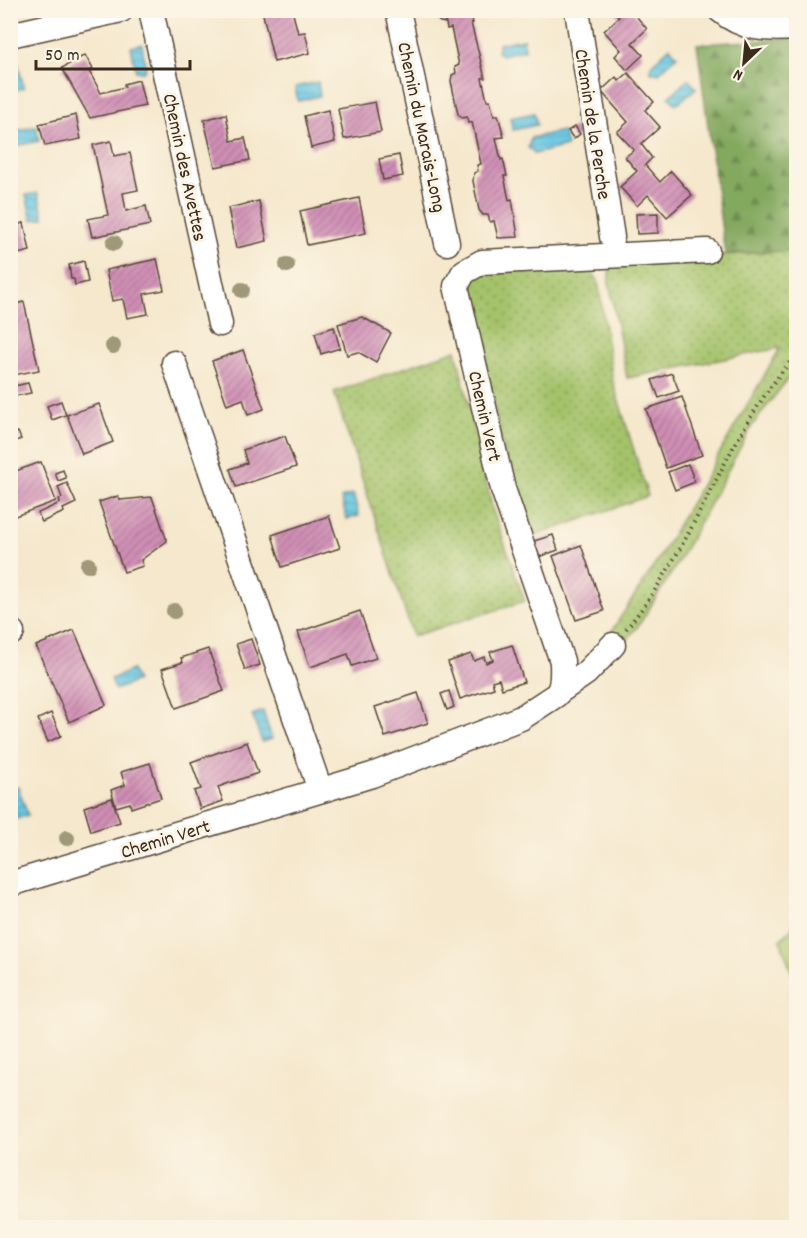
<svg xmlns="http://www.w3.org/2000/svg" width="807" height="1238" font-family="Dekko,sans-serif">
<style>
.grass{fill:url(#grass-dots);stroke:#707644;stroke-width:1.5}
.forest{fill:url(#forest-firs);stroke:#5f6a3e;stroke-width:1.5}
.park{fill:#a4c36b;stroke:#707644;stroke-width:1.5}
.water{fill:url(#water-rules);stroke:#507880;stroke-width:1.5}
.building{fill:url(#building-hatch)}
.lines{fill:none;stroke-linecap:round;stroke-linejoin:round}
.minor-casing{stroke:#574638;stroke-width:27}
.path{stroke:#574638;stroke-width:4;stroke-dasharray:1.5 4.5;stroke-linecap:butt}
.minor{stroke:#fff;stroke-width:24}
.tree{fill:#a09979}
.labels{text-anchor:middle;stroke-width:6;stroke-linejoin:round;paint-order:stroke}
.street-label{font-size:20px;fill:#3b2a1e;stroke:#fcf5e5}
</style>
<defs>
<pattern id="grass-dots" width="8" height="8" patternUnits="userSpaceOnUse" patternTransform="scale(1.5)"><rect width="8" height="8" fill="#a4c36b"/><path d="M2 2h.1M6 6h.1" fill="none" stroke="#879f57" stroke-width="1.8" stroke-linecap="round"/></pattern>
<pattern id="forest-firs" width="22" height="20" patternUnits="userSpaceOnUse" patternTransform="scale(1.5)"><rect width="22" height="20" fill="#83a95f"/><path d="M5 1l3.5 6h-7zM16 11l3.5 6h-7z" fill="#6c8a4e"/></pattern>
<pattern id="water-rules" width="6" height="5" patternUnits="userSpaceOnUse" patternTransform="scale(1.5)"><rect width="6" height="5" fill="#65c6e3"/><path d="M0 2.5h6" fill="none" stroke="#59aac2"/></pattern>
<pattern id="building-hatch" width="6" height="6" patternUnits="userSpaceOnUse" patternTransform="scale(1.5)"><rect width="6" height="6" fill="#d08fb6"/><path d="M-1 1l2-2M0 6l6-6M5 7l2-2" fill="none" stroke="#aa7593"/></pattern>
</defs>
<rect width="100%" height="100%" fill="#fcf5e5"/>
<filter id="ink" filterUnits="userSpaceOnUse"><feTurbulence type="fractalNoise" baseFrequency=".0167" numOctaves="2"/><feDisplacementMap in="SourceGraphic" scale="12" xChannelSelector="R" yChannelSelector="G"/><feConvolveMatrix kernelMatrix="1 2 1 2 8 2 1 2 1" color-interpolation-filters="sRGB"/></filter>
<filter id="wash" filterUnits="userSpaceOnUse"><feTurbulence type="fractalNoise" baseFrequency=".008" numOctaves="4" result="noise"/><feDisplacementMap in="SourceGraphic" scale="24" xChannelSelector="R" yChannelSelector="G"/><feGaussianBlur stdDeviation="1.35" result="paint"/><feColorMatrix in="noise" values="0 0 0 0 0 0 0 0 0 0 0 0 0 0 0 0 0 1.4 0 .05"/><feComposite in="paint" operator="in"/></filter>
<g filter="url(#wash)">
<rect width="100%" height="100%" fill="#f5e8cd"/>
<!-- grass -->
<g class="grass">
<path d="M796,250V368L752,426L677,564L639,625L619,650L607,638L656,563L780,348L627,378L609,282V272L615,262Z"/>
<path d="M579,264L591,271L598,280L613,382L648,496L532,537L511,483L467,286L479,271Z"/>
<path d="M456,350L493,511L525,601L413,636L334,392Z"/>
</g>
<!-- forest -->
<path class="forest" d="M796,38V250L725,254L697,44Z"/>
<!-- park -->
<path class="park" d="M796,924V984L780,940Z"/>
<!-- water -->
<g class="water">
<path d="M523,39L525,50L502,55L497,52L499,44Z"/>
<path d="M142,44L146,68L143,72L136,71L131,47Z"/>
<path d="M670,47L677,56L659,73H652L650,70L651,65Z"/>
<path d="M18,64L24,88L12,91L11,66Z"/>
<path d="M688,79L696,88L676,105L669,97Z"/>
<path d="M318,82L320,96L298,101L295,87Z"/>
<path d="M534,113L537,125L513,130L510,118Z"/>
<path d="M36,126L39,141L11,147V132Z"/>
<path d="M563,131L567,146L534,154L533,151L528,148L531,138Z"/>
<path d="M38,193L44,218L32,220L26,195Z"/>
<path d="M353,494L359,516L347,519L341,498Z"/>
<path d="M132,670L137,681L115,690L111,679Z"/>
<path d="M263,711L272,739L262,742L252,715Z"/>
<path d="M18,787L28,815L17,819L11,798L10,789Z"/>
</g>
<g id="blocks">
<!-- building -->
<g class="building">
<path d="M262,10H292L298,33L305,32L310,53L274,62Z"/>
<path d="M435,10H470L473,23H471L485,78H482L487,101L490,100L494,116L498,115L504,137L496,138L501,160L503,159L507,176H504L509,200L512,199L518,237L498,238L494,221L490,222L488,215H483L479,210L473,181L474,173L478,171L477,165L481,164L472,122L468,123L467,117L462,118L458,114L451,81L452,75L456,73L455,67L459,65L451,28L447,29L446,23L440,22L437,19Z"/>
<path d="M613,10H631L647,29L632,43L643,55L627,70L615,56L621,50L604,31L619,17Z"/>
<path d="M85,55L93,69L89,71L101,93L125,87L124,84L139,80L145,106L90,118L62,68Z"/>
<path d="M628,73L654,102L645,110L660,127L641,144L652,158L645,165L660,182L671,171L692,195L667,217L648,195L637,206L620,187L637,171L625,157L634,150L617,132L628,122L601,91L616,77L619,81Z"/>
<path d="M375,102L381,132L344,139L338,109Z"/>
<path d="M328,110L335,142L311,148L304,116Z"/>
<path d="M226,114L231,141L245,138L250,160L215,167L204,120Z"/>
<path d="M76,115L81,139L45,146L39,124Z"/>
<path d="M575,126L580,134L574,139L568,131Z"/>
<path d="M111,141L114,156L130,153L138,190L123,193L126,211L146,206L150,225L92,237L88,219L108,215L93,145Z"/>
<path d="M399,155L403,176L383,180L379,159Z"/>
<path d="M359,198L366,233L307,245L300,211Z"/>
<path d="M259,201L267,241L236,248L228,208Z"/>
<path d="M658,213V233L637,234L636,214Z"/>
<path d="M24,223L30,251L10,256V226Z"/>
<path d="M157,259L164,290L144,294L148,314L127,318L123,299L112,301L106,270Z"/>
<path d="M84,261L88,282L75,285L74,279H71L69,265Z"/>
<path d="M24,302L39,370L14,375L10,361V305Z"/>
<path d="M362,317L391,333L376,362L358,352L347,355L338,324Z"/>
<path d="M334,327L340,348L321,354L315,333Z"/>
<path d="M243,350L264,409L248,415L243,399L227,405L212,361Z"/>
<path d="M672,373L679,391L659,398L652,380Z"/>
<path d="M28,383L31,393L10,397V387Z"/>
<path d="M682,397L702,455L666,468L646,409Z"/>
<path d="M61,401L66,415L52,420L47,406Z"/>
<path d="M99,404L113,442L82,454L67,415Z"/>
<path d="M18,432L21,439L13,442L11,435Z"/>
<path d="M285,436L296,467L236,487L230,469L247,463L243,450Z"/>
<path d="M41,462L56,501L10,518V473Z"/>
<path d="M688,464L695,482L675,490L668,472Z"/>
<path d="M63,470L66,478L58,481L55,473Z"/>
<path d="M67,483L76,503L63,509L64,512L42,522L38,513L60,503L59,499L62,498L58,487Z"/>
<path d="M118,496L120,500L152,497L167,541L141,560L143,566L124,572L99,502Z"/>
<path d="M329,516L340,548L282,567L272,535Z"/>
<path d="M553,535L558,550L539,557L534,541Z"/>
<path d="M581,545L604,611L576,620L553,556Z"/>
<path d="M360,611L376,658L352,666L348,654L310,667L298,632Z"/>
<path d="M74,630L106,705L69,722L36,646Z"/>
<path d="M251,639L260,665L245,670L236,644Z"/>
<path d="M512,645L524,682L502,689L499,679L492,681L494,688L460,699L448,662L471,654L474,661L484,657L486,663L493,660L490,652Z"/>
<path d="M208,649L224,691L176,708L162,669L183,662L181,658Z"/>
<path d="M449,691L454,707L447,710L441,694Z"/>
<path d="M418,693L428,723L385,737L375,707Z"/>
<path d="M51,713L61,736L48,742L38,719Z"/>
<path d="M247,742L258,773L218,787L223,801L200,809L194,791L201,789L191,762Z"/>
<path d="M150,763L161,798L131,808L130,803L116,807L111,790L125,785L121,772Z"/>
<path d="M112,798L120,822L91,831L84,807Z"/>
</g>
</g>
</g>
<g filter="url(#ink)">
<use href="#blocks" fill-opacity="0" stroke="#574638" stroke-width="1.5"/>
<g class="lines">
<defs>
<g id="minor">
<path d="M151,10L220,324"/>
<path d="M398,10L447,243"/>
<path d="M577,10L612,237"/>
<path d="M720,10C743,30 767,30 796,28"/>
<path d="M10,35L121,10"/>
<path d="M174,363L320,790"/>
<path d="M10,633L12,632"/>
<path d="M560,691L586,673L613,645"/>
<path d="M10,884L372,775L521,718L556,695C564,687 562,672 562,661L503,489L456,286L464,272L482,262L707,251"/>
</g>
</defs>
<!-- minor casing -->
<use href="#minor" class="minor-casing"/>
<!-- path -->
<path class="path" d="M626,629C696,546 724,436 796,355"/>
<!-- minor -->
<use href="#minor" class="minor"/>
</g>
<!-- trees -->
<g class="tree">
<circle cx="114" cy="243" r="8"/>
<circle cx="287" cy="265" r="8"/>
<circle cx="242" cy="290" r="8"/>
<circle cx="113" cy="346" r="8"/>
<circle cx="88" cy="565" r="8"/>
<circle cx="174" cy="611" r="8"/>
<circle cx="67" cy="838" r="8"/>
</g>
</g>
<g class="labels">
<!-- street labels -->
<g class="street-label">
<text transform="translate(594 124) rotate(81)" y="7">Chemin de la Perche</text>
<text transform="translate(423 127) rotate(78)" y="7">Chemin du Marais-Long</text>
<text transform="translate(186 167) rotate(78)" y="7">Chemin des Avettes</text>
<text transform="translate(486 416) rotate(77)" y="7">Chemin Vert</text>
<text transform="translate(165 838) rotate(-17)" y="7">Chemin Vert</text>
</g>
</g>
<!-- margin -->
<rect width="807" height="1238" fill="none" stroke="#fcf5e5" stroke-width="36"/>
<!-- north arrow -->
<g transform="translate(744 63) rotate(206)" stroke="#fcf5e5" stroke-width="4.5" paint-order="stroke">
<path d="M0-4.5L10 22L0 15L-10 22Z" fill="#3b2a1e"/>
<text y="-9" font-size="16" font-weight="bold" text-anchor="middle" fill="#3b2a1e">N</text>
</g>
<!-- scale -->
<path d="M36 60v9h154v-9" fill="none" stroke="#3b2a1e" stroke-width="3"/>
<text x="45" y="60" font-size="18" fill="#3b2a1e" stroke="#fcf5e5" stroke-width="4.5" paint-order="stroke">50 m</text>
</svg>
